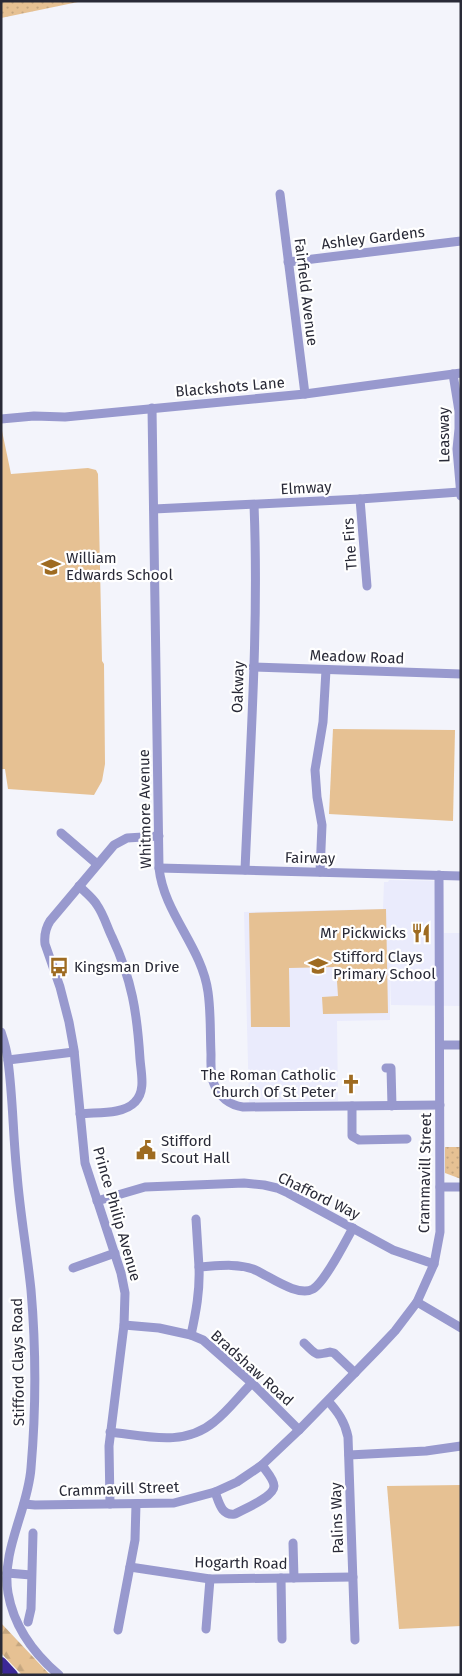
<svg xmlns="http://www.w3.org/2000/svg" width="462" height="1676" font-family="'Fira Sans',sans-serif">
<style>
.built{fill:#eaebfc}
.grass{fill:url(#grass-dots)}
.forest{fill:url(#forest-firs)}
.park{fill:#e6c193}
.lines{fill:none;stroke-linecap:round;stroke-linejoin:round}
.minor{stroke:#9899ce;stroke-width:9}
.highway{stroke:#3c2897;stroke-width:12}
.labels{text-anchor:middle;stroke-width:4.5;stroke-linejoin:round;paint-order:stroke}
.street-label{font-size:15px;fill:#292a37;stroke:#fff}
.poi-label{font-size:15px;fill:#292a37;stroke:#fff;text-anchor:start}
</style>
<defs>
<pattern id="grass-dots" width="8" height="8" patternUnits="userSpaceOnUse" patternTransform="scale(1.25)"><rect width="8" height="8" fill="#e6c193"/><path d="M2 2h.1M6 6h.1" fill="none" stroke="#c5a67f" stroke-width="1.8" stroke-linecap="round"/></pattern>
<pattern id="forest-firs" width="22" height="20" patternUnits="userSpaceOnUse" patternTransform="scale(1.25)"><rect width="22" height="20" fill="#e6c193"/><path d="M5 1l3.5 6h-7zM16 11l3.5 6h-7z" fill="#c5a67f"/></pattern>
</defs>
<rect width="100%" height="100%" fill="#f3f4fb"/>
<!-- built -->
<path class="built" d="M389,880L443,881L444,933H461V1006L391,1005L390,973V1020L337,1021L338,1101L249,1102L244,912L383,909L384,882H388Z"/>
<!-- grass -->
<g class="grass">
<path d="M1,1H137L78,2L1,18Z"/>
<path d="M445,1147H461V1179L445,1173Z"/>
</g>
<!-- forest -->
<path class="forest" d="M1,1623L50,1675H22L1,1653Z"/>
<!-- park -->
<g class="park">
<path d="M1,426L11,474L88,468L96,470L98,474L102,661L104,664L105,764L102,781L94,795L8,789L5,769H1Z"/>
<path d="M333,729L455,730L453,821L329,814Z"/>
<path d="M386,909L388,1013L323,1014L322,997L338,996L336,967L289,968L290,1027H251L249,913Z"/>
<path d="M461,1485V1626L399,1629L387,1486Z"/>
</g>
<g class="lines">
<!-- minor -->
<g class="minor">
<path d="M280,194L305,394"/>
<path d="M288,262L461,241"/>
<path d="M453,374L459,411V429L457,449L461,496"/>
<path d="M152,408L159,868C164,914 202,947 208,992C211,1013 210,1033 211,1054C211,1064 210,1075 214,1084C219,1097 230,1105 243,1107L440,1105"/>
<path d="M1,419L34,416L65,417L305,394L461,373"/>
<path d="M360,499L367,586"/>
<path d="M154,509L360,499L460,492"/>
<path d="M253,667L461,674"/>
<path d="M61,833L97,864"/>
<path d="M159,868L461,876"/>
<path d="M245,870C250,749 259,626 254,505"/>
<path d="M320,872L322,825L317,797L315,770L323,722L326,670"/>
<path d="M79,886C85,892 93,898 97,905C104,915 107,927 112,937C132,980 137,1012 140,1059C141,1073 146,1091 135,1102C123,1115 96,1112 80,1114"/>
<path d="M1,1032C4,1041 7,1051 8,1061C13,1098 13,1137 17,1174C20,1213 27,1251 31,1290C36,1348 36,1410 31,1468C28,1510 1,1550 8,1593C14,1627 33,1653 59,1675"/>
<path d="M440,1045H461"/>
<path d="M8,1060L74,1052"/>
<path d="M386,1068H391L392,1106"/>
<path d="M352,1106V1136L359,1140L407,1139"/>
<path d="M440,1187H461"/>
<path d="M97,1201L145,1187L195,1185L244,1183L264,1185L277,1188L288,1193L393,1250L434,1264"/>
<path d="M196,1219L199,1267"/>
<path d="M73,1268L115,1253"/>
<path d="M417,1302L461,1328"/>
<path d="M124,1325L159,1328L191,1335L203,1340L252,1383L299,1430"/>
<path d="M191,1335C196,1312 200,1291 199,1267C217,1266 236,1263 253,1269C268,1275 298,1298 313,1289C325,1282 345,1242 353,1228"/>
<path d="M304,1343C317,1355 314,1356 330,1352L334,1353L355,1373"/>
<path d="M328,1401C338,1412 345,1422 348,1437L355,1640"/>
<path d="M110,1432C146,1436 184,1447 214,1422C228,1411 239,1396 252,1383"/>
<path d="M349,1455L426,1451L461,1446"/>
<path d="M215,1492C219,1502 221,1516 235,1514C244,1509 274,1497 274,1486C274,1479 266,1471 262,1465"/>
<path d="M24,1504L35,1505L174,1503L215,1492L237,1482L262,1465L299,1430L378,1349L395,1331L417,1302L434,1264L440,1232L439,875"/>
<path d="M110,1504L109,1446L124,1325L125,1293L121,1273L85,1163L74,1050L69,1022L60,987L45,944C44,935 45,929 50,921L114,845L127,838L159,836"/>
<path d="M293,1543L294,1578"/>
<path d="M130,1567L210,1579L353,1577"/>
<path d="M7,1573L31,1575"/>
<path d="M281,1578L282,1639"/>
<path d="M28,1622L31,1609L33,1533"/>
<path d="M206,1629L210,1579"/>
<path d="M118,1630L135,1540L136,1504"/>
</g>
<!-- highway -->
<path class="highway" d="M1,1663L12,1675"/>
</g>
<!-- icons -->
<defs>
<symbol id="school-bare" viewBox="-9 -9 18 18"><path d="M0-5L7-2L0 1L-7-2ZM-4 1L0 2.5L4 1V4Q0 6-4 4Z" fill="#9e6b21" stroke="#fff" stroke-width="2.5" paint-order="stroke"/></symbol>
<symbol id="restaurant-bare" viewBox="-9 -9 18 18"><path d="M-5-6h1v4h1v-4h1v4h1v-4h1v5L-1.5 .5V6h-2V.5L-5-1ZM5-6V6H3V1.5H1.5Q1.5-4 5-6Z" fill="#9e6b21" stroke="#fff" stroke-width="2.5" paint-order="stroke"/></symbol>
<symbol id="bus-bare" viewBox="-9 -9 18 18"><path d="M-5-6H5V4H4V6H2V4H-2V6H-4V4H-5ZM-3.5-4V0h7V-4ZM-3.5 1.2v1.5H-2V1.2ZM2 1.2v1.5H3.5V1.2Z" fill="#9e6b21" stroke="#fff" stroke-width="2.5" paint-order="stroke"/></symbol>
<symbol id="church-bare" viewBox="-9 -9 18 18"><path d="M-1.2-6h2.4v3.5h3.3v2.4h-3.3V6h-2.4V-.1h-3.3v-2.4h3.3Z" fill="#9e6b21" stroke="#fff" stroke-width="2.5" paint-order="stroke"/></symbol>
<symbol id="civic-bare" viewBox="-9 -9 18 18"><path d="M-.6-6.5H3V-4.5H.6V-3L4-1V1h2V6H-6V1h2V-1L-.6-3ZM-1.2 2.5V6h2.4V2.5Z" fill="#9e6b21" stroke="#fff" stroke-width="2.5" paint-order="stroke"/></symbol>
</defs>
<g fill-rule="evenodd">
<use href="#school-bare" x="37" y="553" width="28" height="28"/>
<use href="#restaurant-bare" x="407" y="919" width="28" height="28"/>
<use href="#school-bare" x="304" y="952" width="28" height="28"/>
<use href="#bus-bare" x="45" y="953" width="28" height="28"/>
<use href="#church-bare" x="337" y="1070" width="28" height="28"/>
<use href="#civic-bare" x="132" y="1136" width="28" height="28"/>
</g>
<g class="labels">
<!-- street labels -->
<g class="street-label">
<text transform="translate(373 238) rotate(-7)" y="5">Ashley Gardens</text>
<text transform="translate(306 292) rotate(83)" y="5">Fairfield Avenue</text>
<text transform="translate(230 387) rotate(-5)" y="5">Blackshots Lane</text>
<text transform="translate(444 435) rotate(-91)" y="5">Leasway</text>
<text transform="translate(306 488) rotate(-3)" y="5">Elmway</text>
<text transform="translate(350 544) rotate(-94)" y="5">The Firs</text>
<text transform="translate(357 657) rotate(2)" y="5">Meadow Road</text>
<text transform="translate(238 687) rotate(-88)" y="5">Oakway</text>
<text transform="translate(145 809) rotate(-91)" y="5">Whitmore Avenue</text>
<text transform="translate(310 858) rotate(1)" y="5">Fairway</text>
<text transform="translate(425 1173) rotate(-89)" y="5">Crammavill Street</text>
<text transform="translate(319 1196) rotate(26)" y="5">Chafford Way</text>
<text transform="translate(117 1214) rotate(74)" y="5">Prince Philip Avenue</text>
<text transform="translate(18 1362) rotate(-91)" y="5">Stifford Clays Road</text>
<text transform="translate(252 1368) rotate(42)" y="5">Bradshaw Road</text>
<text transform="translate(119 1489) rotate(-2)" y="5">Crammavill Street</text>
<text transform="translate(337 1518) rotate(-92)" y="5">Palins Way</text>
<text transform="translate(241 1563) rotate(1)" y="5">Hogarth Road</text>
</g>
<!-- poi labels -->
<g class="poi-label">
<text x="66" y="563">William<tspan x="66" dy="17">Edwards School</tspan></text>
<text x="406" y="938" text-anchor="end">Mr Pickwicks</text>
<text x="333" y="962">Stifford Clays<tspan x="333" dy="17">Primary School</tspan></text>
<text x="74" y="972">Kingsman Drive</text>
<text x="336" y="1080" text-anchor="end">The Roman Catholic<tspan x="336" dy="17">Church Of St Peter</tspan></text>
<text x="161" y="1146">Stifford<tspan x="161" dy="17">Scout Hall</tspan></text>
</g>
</g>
<!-- border -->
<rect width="462" height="1676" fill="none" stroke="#292a37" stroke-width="5"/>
</svg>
